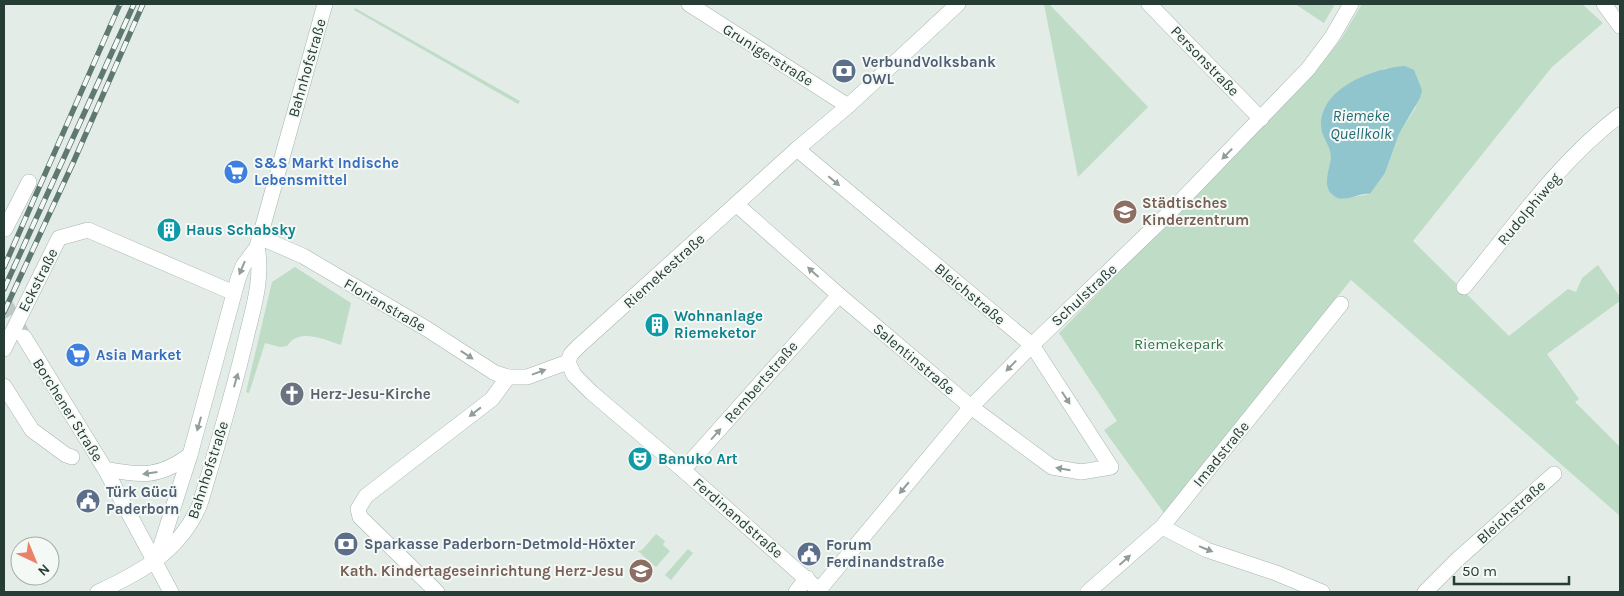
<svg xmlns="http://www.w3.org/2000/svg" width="1624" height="596" font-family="Karla,sans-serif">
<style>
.green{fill:#bedcc6;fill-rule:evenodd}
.water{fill:#90c5cd}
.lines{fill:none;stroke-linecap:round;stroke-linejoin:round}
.secondary-tunnel{stroke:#bec9c4;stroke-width:15;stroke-dasharray:15 8;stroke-linecap:butt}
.minor-casing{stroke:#a7b4af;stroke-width:16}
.tertiary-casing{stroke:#a7b4af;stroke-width:16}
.secondary-casing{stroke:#a3b7b0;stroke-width:16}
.minor{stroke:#fff;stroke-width:15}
.tertiary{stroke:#fff;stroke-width:15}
.secondary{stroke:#fff;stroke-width:15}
.rail-casing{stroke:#5f7871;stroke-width:5.5}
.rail{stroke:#f4f9f6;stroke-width:4;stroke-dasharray:11;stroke-linecap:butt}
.oneway{fill:#929e9a}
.labels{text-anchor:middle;stroke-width:4;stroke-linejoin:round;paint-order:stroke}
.street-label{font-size:15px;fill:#253d35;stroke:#f4f9f6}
.service-label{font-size:15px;font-weight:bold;fill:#4e5e75;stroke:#f4f9f6;text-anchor:start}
.shop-label{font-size:15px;font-weight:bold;fill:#366cbe;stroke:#f4f9f6;text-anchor:start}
.education-label{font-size:15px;font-weight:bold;fill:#785e54;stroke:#f4f9f6;text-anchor:start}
.culture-label{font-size:15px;font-weight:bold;fill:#0d838f;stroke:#f4f9f6;text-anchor:start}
.park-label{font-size:15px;fill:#327148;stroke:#f4f9f6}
.worship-label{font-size:15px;font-weight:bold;fill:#5b616d;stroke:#f4f9f6;text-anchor:start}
.water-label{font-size:16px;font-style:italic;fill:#236974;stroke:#f4f9f6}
</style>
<rect width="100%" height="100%" fill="#e4ece8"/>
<!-- green -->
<g class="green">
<path d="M1044,4H1049L1148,107L1078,177Z"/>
<path d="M1295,4H1335L1324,23Z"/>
<path d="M1362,4H1582L1603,23L1552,67L1413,241L1509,336L1568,289L1576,292L1582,278L1598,265L1620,297V301L1547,354L1579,399L1575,402L1620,447V516L1351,280L1363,266L1350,281L1164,513L1104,430L1117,421L1059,333L1313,74L1341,39ZM1386,68L1416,107L1399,134L1385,173L1370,194L1342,199L1332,195C1324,181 1332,167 1331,153C1329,143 1320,133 1321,123C1322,91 1362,80 1386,68Z"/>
<path d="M355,8L520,101L518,104L354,10Z"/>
<path d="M295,267L351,303L341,345C325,340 299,327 287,346L280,347L265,343L249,393L246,392L272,282Z"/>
<path d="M656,534L665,541L663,545L670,551L656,567L638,551L642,550Z"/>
<path d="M688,549L693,553L671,580L665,575Z"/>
</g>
<!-- water -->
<path class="water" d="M1405,66L1414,70L1422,90L1420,98L1399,134L1385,173L1370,194C1360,192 1344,204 1334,196C1321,187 1330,169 1331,157C1331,145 1320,136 1321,124C1322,87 1374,68 1405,66Z"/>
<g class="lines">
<!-- secondary-tunnel -->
<path class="secondary-tunnel" d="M4,302L22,333"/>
<defs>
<g id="minor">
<path d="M689,4L848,106"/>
<path d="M1149,4L1261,119"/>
<path d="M737,205L839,295L971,407L1052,467L1081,472L1111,467L1032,345L797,149"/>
<path d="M5,229L29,182"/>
<path d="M259,237L303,256L427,329L495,373L508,377H527L568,362L571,354L579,346L797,149L848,106L958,4"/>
<path d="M1464,287C1514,227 1558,162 1620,115"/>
<path d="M4,349L59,238L88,230L234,293"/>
<path d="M568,362L574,375L592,393L683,470L821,592"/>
<path d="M4,386L32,430L66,455L72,457"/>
<path d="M683,470L839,295"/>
<path d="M1162,527L1207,550L1276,573L1322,592"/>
<path d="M819,590L971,407L1032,345L1171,211L1308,69L1332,37L1351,4"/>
<path d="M437,592L360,517L358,509L366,496L492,399L508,377"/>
<path d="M796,592L807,578"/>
<path d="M1088,592L1162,527L1341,304"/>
<path d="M1425,592L1458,559L1554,474"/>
</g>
<path id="tertiary" d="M1604,4L1620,26"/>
<g id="secondary">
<path d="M24,337L105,469L171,592"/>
<path d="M105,469C141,476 159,478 190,455"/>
<path d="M156,561L190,455L238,279L243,266L257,247"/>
<path d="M98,592C142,572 181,550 200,504C217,447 234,391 247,334C254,306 263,276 257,247L325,4"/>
</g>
</defs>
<!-- minor casing -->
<use href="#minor" class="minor-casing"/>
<!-- tertiary casing -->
<use href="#tertiary" class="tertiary-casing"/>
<!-- secondary casing -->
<use href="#secondary" class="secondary-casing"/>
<!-- minor -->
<use href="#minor" class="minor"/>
<!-- tertiary -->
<use href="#tertiary" class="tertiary"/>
<!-- secondary -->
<use href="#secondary" class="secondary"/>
<defs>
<g id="rail">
<path d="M4,267L120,4"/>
<path d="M4,289L134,4"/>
<path d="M4,312L73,163L143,4"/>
</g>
</defs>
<!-- rail casing -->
<use href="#rail" class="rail-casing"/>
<!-- rail -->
<use href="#rail" class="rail"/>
</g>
<!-- one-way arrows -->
<defs><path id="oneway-solid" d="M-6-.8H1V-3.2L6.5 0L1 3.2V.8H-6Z" transform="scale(1.25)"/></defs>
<g class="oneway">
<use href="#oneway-solid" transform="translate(1227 154) rotate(134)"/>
<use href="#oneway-solid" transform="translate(834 181) rotate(40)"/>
<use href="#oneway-solid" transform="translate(242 268) rotate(113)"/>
<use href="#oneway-solid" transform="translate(813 272) rotate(-138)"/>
<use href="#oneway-solid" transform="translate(467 355) rotate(33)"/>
<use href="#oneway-solid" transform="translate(1011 366) rotate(134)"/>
<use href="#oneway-solid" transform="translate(539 372) rotate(-20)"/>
<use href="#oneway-solid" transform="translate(236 380) rotate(-74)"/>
<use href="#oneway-solid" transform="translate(1066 398) rotate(57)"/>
<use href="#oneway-solid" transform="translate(475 412) rotate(142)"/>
<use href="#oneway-solid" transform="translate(199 424) rotate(106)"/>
<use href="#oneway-solid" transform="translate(716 434) rotate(-48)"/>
<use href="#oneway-solid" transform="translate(1063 469) rotate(-170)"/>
<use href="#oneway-solid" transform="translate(150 473) rotate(172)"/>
<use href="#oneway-solid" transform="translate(904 488) rotate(130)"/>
<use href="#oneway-solid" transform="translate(1206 549) rotate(22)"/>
<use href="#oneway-solid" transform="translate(1125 560) rotate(-42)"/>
</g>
<!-- icons -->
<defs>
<symbol id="bank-disc" viewBox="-11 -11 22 22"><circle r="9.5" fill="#5c6f8a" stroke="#f4f9f6"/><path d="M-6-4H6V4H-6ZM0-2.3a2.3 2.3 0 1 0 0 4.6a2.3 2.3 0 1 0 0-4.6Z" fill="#fff"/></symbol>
<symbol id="supermarket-disc" viewBox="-11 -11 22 22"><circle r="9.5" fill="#3f7fe0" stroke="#f4f9f6"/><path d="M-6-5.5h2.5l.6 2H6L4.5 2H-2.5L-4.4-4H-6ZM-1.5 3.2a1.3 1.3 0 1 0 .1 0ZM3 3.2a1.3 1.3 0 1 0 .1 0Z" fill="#fff"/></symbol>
<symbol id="school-disc" viewBox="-11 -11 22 22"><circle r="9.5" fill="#8d6e63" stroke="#f4f9f6"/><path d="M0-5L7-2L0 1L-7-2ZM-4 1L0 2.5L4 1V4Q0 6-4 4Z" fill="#fff"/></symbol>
<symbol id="building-disc" viewBox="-11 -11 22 22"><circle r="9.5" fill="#0f9aa8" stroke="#f4f9f6"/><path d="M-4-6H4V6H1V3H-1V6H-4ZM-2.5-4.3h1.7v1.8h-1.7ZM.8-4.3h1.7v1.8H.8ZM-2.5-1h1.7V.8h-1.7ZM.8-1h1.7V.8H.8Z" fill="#fff"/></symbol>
<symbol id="church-disc" viewBox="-11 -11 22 22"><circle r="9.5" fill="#6b7280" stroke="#f4f9f6"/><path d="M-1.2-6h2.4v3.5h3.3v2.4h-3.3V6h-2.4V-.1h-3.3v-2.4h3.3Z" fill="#fff"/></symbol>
<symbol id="theatre-disc" viewBox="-11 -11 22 22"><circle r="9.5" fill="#0f9aa8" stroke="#f4f9f6"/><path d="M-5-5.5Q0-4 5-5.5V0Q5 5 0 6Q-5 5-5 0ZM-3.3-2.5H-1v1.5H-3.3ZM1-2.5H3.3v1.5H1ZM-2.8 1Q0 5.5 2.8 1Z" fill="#fff"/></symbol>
<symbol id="civic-disc" viewBox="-11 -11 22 22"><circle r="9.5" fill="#5c6f8a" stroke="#f4f9f6"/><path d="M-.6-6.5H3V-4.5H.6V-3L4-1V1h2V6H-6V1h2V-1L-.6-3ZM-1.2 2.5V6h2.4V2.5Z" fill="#fff"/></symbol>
</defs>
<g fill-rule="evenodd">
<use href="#bank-disc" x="830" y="57" width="28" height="28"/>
<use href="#supermarket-disc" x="222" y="158" width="28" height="28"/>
<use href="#school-disc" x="1111" y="198" width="28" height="28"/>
<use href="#building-disc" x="155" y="216" width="28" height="28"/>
<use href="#building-disc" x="643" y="311" width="28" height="28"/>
<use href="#supermarket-disc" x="64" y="341" width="28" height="28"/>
<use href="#church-disc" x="278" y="380" width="28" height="28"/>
<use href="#theatre-disc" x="626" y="445" width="28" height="28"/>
<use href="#civic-disc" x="74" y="487" width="28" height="28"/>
<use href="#bank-disc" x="332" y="530" width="28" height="28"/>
<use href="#civic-disc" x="795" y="540" width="28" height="28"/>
<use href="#school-disc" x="627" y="557" width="28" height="28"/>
</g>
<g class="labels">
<!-- street labels -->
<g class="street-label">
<text transform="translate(768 55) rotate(32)" y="5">Grunigerstraße</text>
<text transform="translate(1205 61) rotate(46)" y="5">Personstraße</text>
<text transform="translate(307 68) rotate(-74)" y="5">Bahnhofstraße</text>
<text transform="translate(1529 209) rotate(-50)" y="5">Rudolphiweg</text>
<text transform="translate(664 271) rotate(-42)" y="5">Riemekestraße</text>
<text transform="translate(38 280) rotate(-63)" y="5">Eckstraße</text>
<text transform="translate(970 294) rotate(40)" y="5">Bleichstraße</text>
<text transform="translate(1084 295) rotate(-43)" y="5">Schulstraße</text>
<text transform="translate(385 305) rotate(30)" y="5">Florianstraße</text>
<text transform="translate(914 359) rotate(40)" y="5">Salentinstraße</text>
<text transform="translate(761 382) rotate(-49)" y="5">Rembertstraße</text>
<text transform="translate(68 410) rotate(58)" y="5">Borchener Straße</text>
<text transform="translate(1221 454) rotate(-51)" y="5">Imadstraße</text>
<text transform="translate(208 470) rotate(-72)" y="5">Bahnhofstraße</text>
<text transform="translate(1511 512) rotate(-42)" y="5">Bleichstraße</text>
<text transform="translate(738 518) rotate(41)" y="5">Ferdinandstraße</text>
</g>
<!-- service labels -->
<g class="service-label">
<text x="862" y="67">VerbundVolksbank<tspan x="862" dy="17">OWL</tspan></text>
<text x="106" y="497">Türk Gücü<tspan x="106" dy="17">Paderborn</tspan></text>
<text x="364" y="549">Sparkasse Paderborn-Detmold-Höxter</text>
<text x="826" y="550">Forum<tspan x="826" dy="17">Ferdinandstraße</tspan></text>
</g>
<!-- shop labels -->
<g class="shop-label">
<text x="254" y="168">S&amp;S Markt Indische<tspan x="254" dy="17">Lebensmittel</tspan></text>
<text x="96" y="360">Asia Market</text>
</g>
<!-- education labels -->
<g class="education-label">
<text x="1142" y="208">Städtisches<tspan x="1142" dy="17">Kinderzentrum</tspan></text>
<text x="624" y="576" text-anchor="end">Kath. Kindertageseinrichtung Herz-Jesu</text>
</g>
<!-- culture labels -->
<g class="culture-label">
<text x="186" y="235">Haus Schabsky</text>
<text x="674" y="321">Wohnanlage<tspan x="674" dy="17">Riemeketor</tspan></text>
<text x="658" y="464">Banuko Art</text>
</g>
<!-- park labels -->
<g class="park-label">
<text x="1179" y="349">Riemekepark</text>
</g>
<!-- worship labels -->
<g class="worship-label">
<text x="310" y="399">Herz-Jesu-Kirche</text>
</g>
<!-- water labels -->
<g class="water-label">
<text x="1361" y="121">Riemeke<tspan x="1361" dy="18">Quellkolk</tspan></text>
</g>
</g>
<!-- border -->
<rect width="1624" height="596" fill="none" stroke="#253d35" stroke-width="10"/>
<!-- north arrow -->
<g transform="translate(35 561) rotate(136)"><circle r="24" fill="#f4f9f6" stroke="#a1aea9"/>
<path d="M0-4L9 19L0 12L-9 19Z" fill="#e88367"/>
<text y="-8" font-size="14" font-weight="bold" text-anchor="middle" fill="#253d35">N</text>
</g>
<!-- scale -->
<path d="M1454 576v8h115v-8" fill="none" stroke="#253d35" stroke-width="2.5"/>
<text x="1462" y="576" font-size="15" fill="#253d35" stroke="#f4f9f6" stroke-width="4" paint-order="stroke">50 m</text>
</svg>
